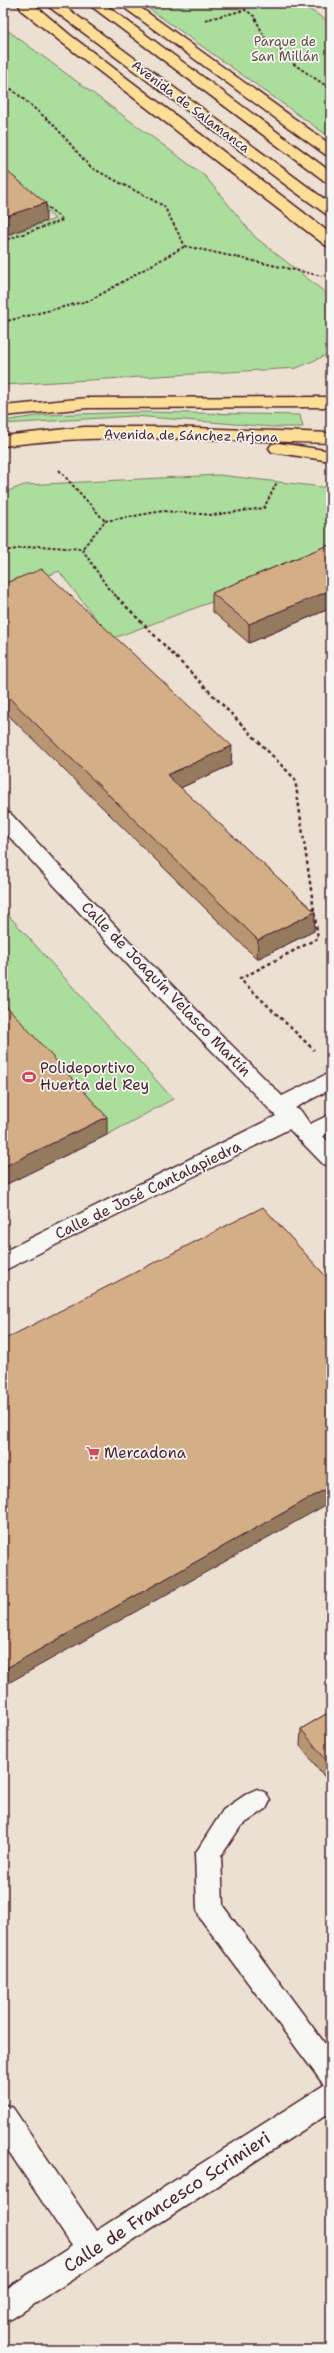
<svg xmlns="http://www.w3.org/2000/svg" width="334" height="2353" font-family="'Shantell Sans',sans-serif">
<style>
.green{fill:#abdd9d;stroke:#7a7e64}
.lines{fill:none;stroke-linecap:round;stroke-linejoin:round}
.minor-casing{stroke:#4a1f2b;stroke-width:3}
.major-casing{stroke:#4a1f2b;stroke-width:3}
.highway-casing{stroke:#4a1f2b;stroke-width:3}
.path-far1{stroke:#4a1f2b;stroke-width:2;stroke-dasharray:3 2;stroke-linecap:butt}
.path{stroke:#4a1f2b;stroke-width:2.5;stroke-dasharray:3.5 3;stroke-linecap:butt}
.minor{fill:#f6f6f2;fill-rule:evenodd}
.major{fill:#fcde96;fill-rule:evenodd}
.highway{fill:#fcde96;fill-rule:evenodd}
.wall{fill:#b69673;stroke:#4a1f2b}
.shaded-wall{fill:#947a5e;stroke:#4a1f2b}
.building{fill:#d4ae86;stroke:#4a1f2b}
.labels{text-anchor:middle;stroke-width:3.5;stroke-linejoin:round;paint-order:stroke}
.far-park-label{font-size:13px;fill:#624e48;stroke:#f6f6f2}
.far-street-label{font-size:13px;fill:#4a1f2b;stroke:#f6f6f2}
.street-label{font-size:15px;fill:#4a1f2b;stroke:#f6f6f2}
.poi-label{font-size:15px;fill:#4a1f2b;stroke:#f6f6f2;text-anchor:start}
.near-street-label{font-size:18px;fill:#4a1f2b;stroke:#f6f6f2}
</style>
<rect width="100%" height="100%" fill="#ece0d2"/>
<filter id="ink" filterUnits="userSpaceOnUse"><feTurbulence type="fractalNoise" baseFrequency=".025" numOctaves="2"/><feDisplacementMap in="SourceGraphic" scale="8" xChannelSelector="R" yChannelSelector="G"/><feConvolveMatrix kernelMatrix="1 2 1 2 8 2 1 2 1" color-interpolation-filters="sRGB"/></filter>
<g filter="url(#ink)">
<!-- green -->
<g class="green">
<path d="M141,3H299L331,23V138Z"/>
<path d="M3,27L205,176L255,237L331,297V353L297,368L3,385V237L55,219L3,173Z"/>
<path d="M141,412L300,415L303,427H273L134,416L3,424V421L43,415Z"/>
<path d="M219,475L331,488V558L111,639L59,571L3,594V493L24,485Z"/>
<path d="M3,909L173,1099L107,1135L3,1186Z"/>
</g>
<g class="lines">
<defs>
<g id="minor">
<path d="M3,812L10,813L144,957L282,1096L331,1072V1089L295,1108L301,1111L310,1124L331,1114V1132L323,1136L331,1145V1166L323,1164L289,1129L3,1271V1252L276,1116L130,967L3,830Z"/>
<path d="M257,1789L266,1793L270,1801L266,1809L241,1826L221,1856L223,1906L331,2052V2112L13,2318L3,2323V2291L72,2246L3,2143V2104L13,2108L96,2231L324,2085L200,1918L197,1909L195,1854L223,1810L248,1793Z"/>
</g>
<g id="major">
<path d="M331,397V407L88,408L3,416V406L88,398Z"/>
<path d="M84,427H167L331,433V443C221,441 112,431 3,446V436Z"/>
<path d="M278,443L331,451V461L272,452L269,448L272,444Z"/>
</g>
<g id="highway">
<path d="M18,3H32L70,35L299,209L331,234V247L325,245L60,41L22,11Z"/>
<path d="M44,3H60L331,204V216L326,214L290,188Z"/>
<path d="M87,3H103L331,172V184L326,182Z"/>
<path d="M118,3H134L331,145V157L326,155Z"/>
</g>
</defs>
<!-- minor casing -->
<use href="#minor" class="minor-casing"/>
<!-- major casing -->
<use href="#major" class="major-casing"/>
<!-- highway casing -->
<use href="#highway" class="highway-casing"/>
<!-- path-far1 -->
<g class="path-far1">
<path d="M236,3L254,16L266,40L295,65L331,89"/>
<path d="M205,20L245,10"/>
<path d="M3,82L53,124L90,167L164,206L185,246L322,276"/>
<path d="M3,241L63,220L44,204"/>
<path d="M3,322L91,300L185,246"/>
<path d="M59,470L105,521L82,549"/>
<path d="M105,521L163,511L213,515L264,508L277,482"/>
<path d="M3,551L38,546L82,549L108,588L118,598"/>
</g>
<!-- path -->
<path class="path" d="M117,597L295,779L318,938L240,979L314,1050"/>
<!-- minor -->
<use href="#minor" class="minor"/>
<!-- major -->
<use href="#major" class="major"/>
<!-- highway -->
<use href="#highway" class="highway"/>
</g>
<!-- wall -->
<g class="wall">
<path d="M331,544V608L249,643L212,611V593Z"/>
<path d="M3,584L231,765L180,788L315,912L314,931L257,959L3,710Z"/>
<path d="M331,1711V1785L300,1746L301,1729Z"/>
</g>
<!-- shaded-wall -->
<g class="shaded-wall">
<path d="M46,203V221L3,236V217Z"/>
<path d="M331,590V608L249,643V624Z"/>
<path d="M232,746L231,765L167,794V775Z"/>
<path d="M315,912L314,931L257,959L258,940Z"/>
<path d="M107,1117V1135L3,1186V1167Z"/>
<path d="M331,1486V1502L3,1686V1670Z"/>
</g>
<!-- building -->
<g class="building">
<path d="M3,168L46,203L3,217Z"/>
<path d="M331,544V590L249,624L212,593Z"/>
<path d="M42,569L232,746L167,775L315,912L258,940L3,692V584Z"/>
<path d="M3,1002L107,1117L3,1167Z"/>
<path d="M263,1207L331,1282V1486L3,1670V1340Z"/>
<path d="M331,1711V1766L301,1729Z"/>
</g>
</g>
<!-- icons -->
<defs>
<symbol id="stadium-bare" viewBox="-9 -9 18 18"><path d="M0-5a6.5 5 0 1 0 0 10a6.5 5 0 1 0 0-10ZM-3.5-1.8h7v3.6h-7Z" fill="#d1495b" stroke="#f6f6f2" stroke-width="2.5" paint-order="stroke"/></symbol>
<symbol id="supermarket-bare" viewBox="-9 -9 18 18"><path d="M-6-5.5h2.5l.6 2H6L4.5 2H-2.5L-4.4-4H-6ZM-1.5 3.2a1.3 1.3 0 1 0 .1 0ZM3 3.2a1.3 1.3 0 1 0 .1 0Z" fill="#d1495b" stroke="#f6f6f2" stroke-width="2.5" paint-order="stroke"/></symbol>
</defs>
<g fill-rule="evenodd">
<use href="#stadium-bare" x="19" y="1067" width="20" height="20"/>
<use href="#supermarket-bare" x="83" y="1443" width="20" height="20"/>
</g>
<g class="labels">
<!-- far-park labels -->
<g class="far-park-label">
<text x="285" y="46">Parque de<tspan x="285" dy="15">San Millán</tspan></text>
</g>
<!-- far-street labels -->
<g class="far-street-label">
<text transform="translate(191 106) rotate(37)" y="5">Avenida de Salamanca</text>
<text transform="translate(191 435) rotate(1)" y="5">Avenida de Sánchez Arjona</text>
</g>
<!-- street labels -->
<g class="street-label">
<text transform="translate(166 989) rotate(46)" y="5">Calle de Joaquín Velasco Martín</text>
<text transform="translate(148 1190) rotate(-26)" y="5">Calle de José Cantalapiedra</text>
</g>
<!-- poi labels -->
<g class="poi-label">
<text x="40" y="1073">Polideportivo<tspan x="40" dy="17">Huerta del Rey</tspan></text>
<text x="104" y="1458">Mercadona</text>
</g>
<!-- near-street labels -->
<g class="near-street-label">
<text transform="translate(167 2202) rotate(-33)" y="6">Calle de Francesco Scrimieri</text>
</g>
</g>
<!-- margin -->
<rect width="334" height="2353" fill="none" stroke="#f6f6f2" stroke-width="16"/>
<rect x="8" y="8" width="318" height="2337" fill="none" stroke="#4a1f2b" stroke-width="1.5" filter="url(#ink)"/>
</svg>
